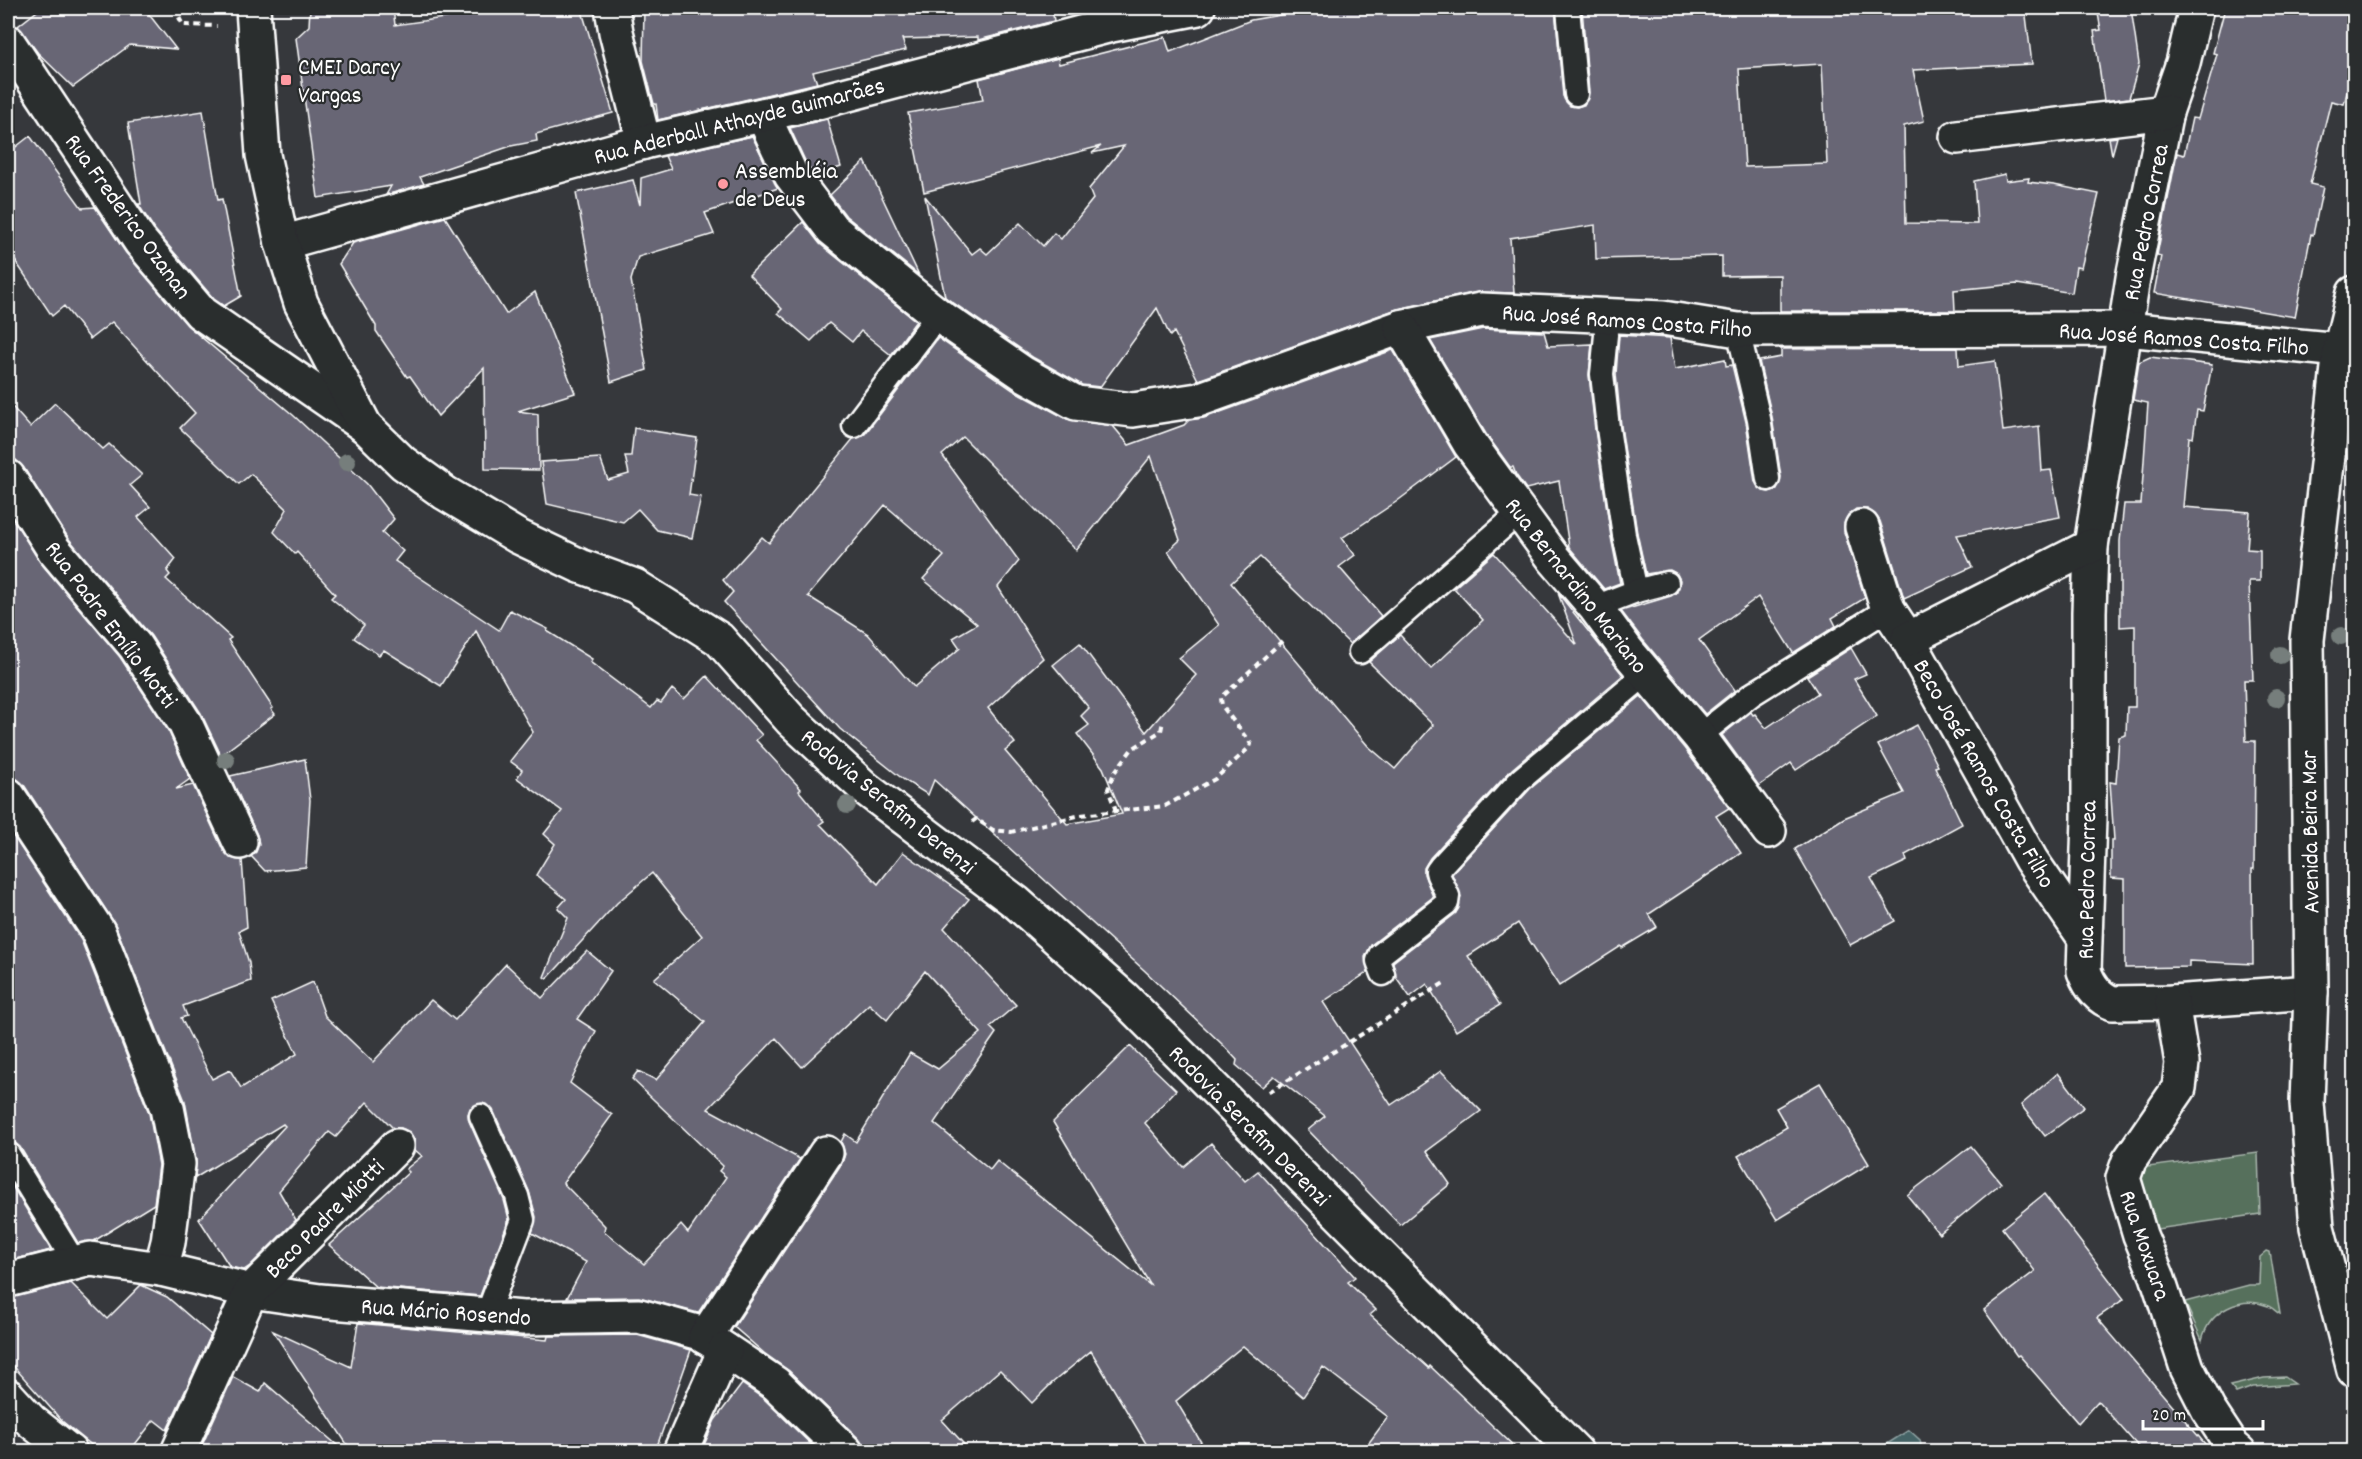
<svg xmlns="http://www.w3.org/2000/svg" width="2362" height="1459" font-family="Dekko,sans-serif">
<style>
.green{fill:#566f5c;stroke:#aab7ae;stroke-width:1.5}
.water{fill:#456466;stroke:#8fa2a3;stroke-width:1.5}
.building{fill:#676675;stroke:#fff;stroke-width:1.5;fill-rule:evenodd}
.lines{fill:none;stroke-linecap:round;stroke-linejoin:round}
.lane-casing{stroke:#fff;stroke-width:27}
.street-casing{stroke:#fff;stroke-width:38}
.secondary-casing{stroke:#fff;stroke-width:38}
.path{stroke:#fff;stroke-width:4;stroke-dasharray:6 4.5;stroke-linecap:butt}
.lane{stroke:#2a2d2e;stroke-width:22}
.street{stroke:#2a2d2e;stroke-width:33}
.secondary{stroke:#2a2d2e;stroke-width:33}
.tree{fill:#767e7b}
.poi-dot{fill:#ff9aa2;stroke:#2a2d2e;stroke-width:2}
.labels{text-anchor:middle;stroke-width:4.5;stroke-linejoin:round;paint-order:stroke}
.poi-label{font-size:24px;fill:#fff;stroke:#2a2d2e;text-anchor:start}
.street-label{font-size:24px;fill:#fff;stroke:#2a2d2e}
</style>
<rect width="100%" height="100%" fill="#36383c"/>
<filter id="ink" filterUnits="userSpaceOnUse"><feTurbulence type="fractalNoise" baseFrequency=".0167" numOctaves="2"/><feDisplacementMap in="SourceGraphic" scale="12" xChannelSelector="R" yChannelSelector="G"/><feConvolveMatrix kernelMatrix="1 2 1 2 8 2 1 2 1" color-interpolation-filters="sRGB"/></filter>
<g filter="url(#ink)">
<!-- green -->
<g class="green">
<path d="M2258,1153L2260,1214L2157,1229L2136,1177L2146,1160L2148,1167Z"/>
<path d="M2267,1251L2270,1252L2280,1314C2276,1312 2272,1307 2268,1306C2241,1295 2209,1311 2202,1340L2185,1302L2249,1285H2259L2260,1257Z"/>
<path d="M2285,1377L2295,1384L2253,1387L2236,1393L2230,1386L2264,1378Z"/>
</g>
<!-- water -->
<path class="water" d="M1909,1430L1920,1440L1922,1451H1876Z"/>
<!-- building -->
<g class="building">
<path d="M41,8H144L176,49L130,45L73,87L38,53L18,26Z"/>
<path d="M310,8H393L395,25L458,16L468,8H581L613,113L536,134L537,141L511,146L420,177L424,184L386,195L391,186L318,198L296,38L309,26Z"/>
<path d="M644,8H1052L1054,21L978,40V37L902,39L906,50L813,72L817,83L658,120L656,104H654L643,61Z"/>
<path d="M1320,8H1555L1563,96L1570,106L1577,107L1584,105L1589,93L1582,8H2025L2032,64L1913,70L1924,121L1904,126L1906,223L1977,224L1974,181L2005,174L2006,181L2029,178L2028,182L2054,185L2099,194L2081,268L2076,267L2072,293L2017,284L1954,290L1955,311H1780V275L1722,276V256L1596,259L1595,225L1510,238L1514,293L1477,292L1397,309L1198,380L1174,332L1170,336L1157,308L1100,387L1082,385L1034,358L945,297L925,196L972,254L980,248L987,254L1020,223L1043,246L1054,233L1061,239L1093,199L1089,189L1124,146L1092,153L1101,146L924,192L908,113L983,100L979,79L1058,58L1059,64L1165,37L1170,52L1251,20ZM1822,64L1827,164L1745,167L1739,69Z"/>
<path d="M2097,8H2131L2139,64L2129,98L2104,101L2094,31L2101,30Z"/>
<path d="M2225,8H2355V63L2344,104L2331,101L2310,184L2323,187L2313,235L2311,234L2295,317L2154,293L2161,256L2157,255L2177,153L2184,155L2192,118L2198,119L2217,54L2213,53Z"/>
<path d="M203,111L218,200L222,199L241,296L224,306L214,299L155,230L138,204H141L128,123Z"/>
<path d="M827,119L841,167L815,176L807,165L790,128Z"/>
<path d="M30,136L82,208L95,207L126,253L187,325L293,415L367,484L394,519L382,533L403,551L395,561L499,630L510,610L548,629L547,631L592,659L590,662L651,708L657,701L661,703L672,689L684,699L707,676L762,735L756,740L801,789L799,791L824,821L820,824L878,884L903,852L969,899L944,928L1016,1005L990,1027L996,1033L934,1123L990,1170L997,1161L1151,1286L1053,1122L1130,1046L1176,1090L1145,1123L1183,1167L1211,1143L1245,1181L1258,1171L1355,1277L1348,1282L1376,1310L1370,1315L1429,1368L1430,1366L1520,1452H1362L1388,1417L1323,1367L1303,1397L1243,1346L1176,1401L1207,1452H1151L1091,1351L1052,1383L1032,1403L1000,1370L942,1420L971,1452H864L859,1439L789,1371L764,1353L734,1327L842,1163L845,1154L841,1142L845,1134L856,1142L910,1053L938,1069L981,1033L925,971L887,1020L869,1004L802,1067L776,1038L708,1109L800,1159L698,1313L639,1297L567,1298L586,1262L532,1233L536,1217L529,1191L493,1110L488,1105L482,1103L470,1108L468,1114L469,1121L504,1200L509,1219L480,1296L376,1287L329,1245L409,1172L406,1169L422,1156L415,1150V1141L410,1132L401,1128H393L367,1102L336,1137L329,1132L279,1191L296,1220L250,1266L244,1270L230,1267L199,1219L285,1126L283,1124L195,1178L196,1160L185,1101L115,924L24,785L17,779L8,776V511L40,562L120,657L169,732L190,779L176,789L193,785L223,850L230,858L242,860L247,927L239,931L249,963L251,981L183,1006L187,1016L181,1018L212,1079L230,1070L241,1088L297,1054L271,1001L313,982L325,1016L373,1062L431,1000L455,1020L506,964L542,998L587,951L611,971L577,1019L596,1031L570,1083L612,1115L563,1183L605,1226L604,1231L644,1264L681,1225L688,1233L726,1177L719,1171L723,1166L632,1079L638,1071L656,1080L705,1022L654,979L702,936L652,873L617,903L547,979L544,977L568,918L558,908L566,899L536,875L555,844L544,834L562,811L517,778L522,770L510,761L533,732L476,631L441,686L384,650L379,655L354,638L364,625L331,598L335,594L297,552L295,554L274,532L287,509L251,474L239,484L180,428L195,413L112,322L90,339L64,306L52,316L8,250V153Z"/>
<path d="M752,136L778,188L705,213L714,234L638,257L631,280L647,370L611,382L576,193L633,180L640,205L641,178L671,169L665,156Z"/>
<path d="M2117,137L2112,155L2109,138Z"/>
<path d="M865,161L919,275L846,216L830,195Z"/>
<path d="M445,217L506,314L535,292L575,393L518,411L538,414L539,470L485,469L484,368L438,416L410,376L407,377L376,331V326L339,264L353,243Z"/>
<path d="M803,222L820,244L916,321L891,355L861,331L852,342L829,323L811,341L778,313L782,309L749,275Z"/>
<path d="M1483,329L1544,332L1548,346L1592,344L1589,375L1595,430L1611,537L1620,583L1604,589L1569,547L1559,481L1526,489L1516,475L1513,467H1510L1486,434L1430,340Z"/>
<path d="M1619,335L1670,338L1675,369L1725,359L1726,366L1732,365L1746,422L1755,482L1763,491L1769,492L1777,489L1781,477L1772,417L1759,361L1781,357V349L1958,348L1959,366L1995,361L2003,431L2039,426L2042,471L2051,470L2060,517L1957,535L1972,567L1904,598L1880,521L1875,514L1867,509H1856L1848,515L1844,524V532L1865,598L1832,618L1836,626L1793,653L1758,597L1699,640L1735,690L1705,714L1643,640L1621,611L1671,596L1677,592L1680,580L1677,574L1670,570L1646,574L1637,533L1621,426L1616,374Z"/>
<path d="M938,338L1013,390L1067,419L1113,426L1129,445L1184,425L1189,420L1204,418L1393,350L1456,457L1396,502L1342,538L1355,555L1339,567L1381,616L1350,644L1260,557L1231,583L1368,746L1395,769L1433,725L1369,662L1400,635L1431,669L1483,620L1454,588L1494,553L1577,645L1558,593L1623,675L1512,769L1430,858L1424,868V874L1433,897L1371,945L1365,957L1368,972L1323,1002L1391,1105L1441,1071L1481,1111L1427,1151L1450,1184L1400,1225L1308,1130L1325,1116L1274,1076L1262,1087L1236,1065L1237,1060L1223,1045L1144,970L934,780L928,795L904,780L840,729L724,602L733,592L723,580L762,537L769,543L853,439L865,434ZM963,437L1076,550L1151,456L1180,540L1168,551L1219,625L1179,658L1196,675L1146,732L1080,643L1053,665L1089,708L1081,716L1089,725L1077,734L1103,768L1122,814L1067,824L1005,751L1015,743L988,708L1043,658L998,587L1019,561L942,455ZM885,505L944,556L923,579L977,624L953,638L960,648L914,687L868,634L808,596Z"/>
<path d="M2150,357L2212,365L2203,411L2197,410L2193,438L2189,437L2183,507L2250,512L2247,549L2260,550V581H2249L2253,680H2244L2246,741H2255L2254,869H2252L2253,964L2189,961V967L2125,968V879L2111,878V840H2114L2110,782L2116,783L2119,737L2126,735L2127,707H2135V626L2120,627V541L2124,504H2141L2148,403L2133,400L2139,362Z"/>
<path d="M8,402L30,427L55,403L103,449L109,444L142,475L130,485L150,507L138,517L176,559L167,571L170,575L166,579L231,638L228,640L273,708L271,709L275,714L221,755L201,713L151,636L69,539L23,467L16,460L8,458Z"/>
<path d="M634,428L697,438L689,495L701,497L692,538L657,530L638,509L623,522L547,504L541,462L600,458L608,480L629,474L625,456H631Z"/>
<path d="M1851,648L1866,674L1854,679L1877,716L1796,770L1791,763L1759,786L1722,735L1751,712L1753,715L1755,714L1766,728L1818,693L1807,676Z"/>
<path d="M1641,696L1684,748L1729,808L1716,816L1741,853L1649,914L1657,927L1622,948L1621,946L1559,986L1518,923L1468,956L1500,1005L1456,1031L1427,984L1410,997L1396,977L1393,962L1456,913L1461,897L1452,874L1530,789Z"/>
<path d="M1917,725L1938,766L1935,767L1962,824L1905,855L1907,861L1871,878L1895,921L1850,945L1795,849L1844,818L1904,793L1878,745Z"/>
<path d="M305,759L310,800L306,867L265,871L251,856L256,852L259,844L257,835L230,776Z"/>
<path d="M8,828L81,940L149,1113L159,1165L154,1204L94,1241L78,1243L20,1147L14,1142L8,1141Z"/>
<path d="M2058,1073L2084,1107L2045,1136L2021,1105Z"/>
<path d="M1820,1083L1869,1164L1777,1220L1738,1156L1787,1127L1776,1108Z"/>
<path d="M1971,1146L2001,1183L1939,1234L1907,1195Z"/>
<path d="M8,1179L51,1250L8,1261Z"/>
<path d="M2044,1194L2124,1299L2097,1318L2212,1452H2143L2098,1401L2078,1423L2019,1355L2017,1356L1984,1310L2035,1271L2002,1228Z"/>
<path d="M71,1283L107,1319L141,1285L167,1297L211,1335L167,1430L154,1420L129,1452H100L62,1421L8,1360V1298Z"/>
<path d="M358,1323L547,1340L548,1336L637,1335L691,1350L655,1452H352L273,1331L351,1367Z"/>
<path d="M233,1377L260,1392L265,1383L345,1452H199Z"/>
<path d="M742,1384L764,1399L819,1452H701L715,1420Z"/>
</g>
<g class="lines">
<defs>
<g id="lane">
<path d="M1568,8L1576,94"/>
<path d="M1605,315L1606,335L1602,374L1608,428L1624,535L1636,591"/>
<path d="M1738,330L1759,419L1768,479"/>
<path d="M854,426L938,315"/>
<path d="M1595,607L1636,591L1667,583"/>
<path d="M1360,652L1520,512"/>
<path d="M1699,736L1751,695L1888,609"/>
<path d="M1383,974L1378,961L1380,955L1447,903L1448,896L1438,875L1437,871L1440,867L1521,779L1646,674"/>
<path d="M481,1116L517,1196L523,1220L487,1314"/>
<path d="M8,1154L75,1263"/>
</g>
<g id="street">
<path d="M612,8L616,32L644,142"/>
<path d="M2196,8L2183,63L2166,112L2133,278L2091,546L2089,612V818L2084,971C2089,985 2098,998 2113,1003L2172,1002L2311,992"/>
<path d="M8,42L140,241L201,313L365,426"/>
<path d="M763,115L791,175L832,229L938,315L1024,374L1076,403L1133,410L1198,400L1401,327L1481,310L1663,318L1738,330L2126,329L2340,350"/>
<path d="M1957,137L2166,112"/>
<path d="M282,243L644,142L810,104L1111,25L1198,8"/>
<path d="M1401,327L1470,444L1554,559L1595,607L1628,652L1699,736L1769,831"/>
<path d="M8,477L54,550L135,646L185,723L240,842"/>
<path d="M1862,527L1888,609L1908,639L2031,860L2084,937"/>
<path d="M1908,639L2091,546"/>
<path d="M8,795L98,931L167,1108L178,1164L168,1242L161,1269"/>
<path d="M2172,1002L2182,1063L2179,1088L2129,1161L2123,1178L2140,1235L2157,1276L2187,1368L2208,1409L2233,1447L2239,1452"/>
<path d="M8,1280L90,1259L161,1269L251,1291L320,1301L523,1318L639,1316L700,1333L776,1384L846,1452"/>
<path d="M705,1337L826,1153"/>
<path d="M8,1396L31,1421L70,1452"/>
<path d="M178,1452L251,1291L397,1146"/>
<path d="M680,1452L725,1350"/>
</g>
<g id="secondary">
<path d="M253,8L263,155L282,243L301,303L365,426L403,463L445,493L517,536L580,566L635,586L719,639L791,720L866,789L1017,903L1123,997L1576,1452"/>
<path d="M2354,293L2340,350L2307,640L2311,992L2307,1103L2317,1227L2354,1370"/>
</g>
</defs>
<!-- lane casing -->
<use href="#lane" class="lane-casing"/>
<!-- street casing -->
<use href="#street" class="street-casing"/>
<!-- secondary casing -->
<use href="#secondary" class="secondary-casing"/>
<!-- path -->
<g class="path">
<path d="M174,8L183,25L217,26"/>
<path d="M1116,811L1108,789L1114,773L1132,749L1161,731L1163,721"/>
<path d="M972,822L976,819L993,830L1011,832L1081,815L1165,806L1215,779L1250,747L1251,744L1222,706L1221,698L1282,641"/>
<path d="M1269,1092L1444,983"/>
</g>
<!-- lane -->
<use href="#lane" class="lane"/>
<!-- street -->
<use href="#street" class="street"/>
<!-- secondary -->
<use href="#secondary" class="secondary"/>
</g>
<!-- trees -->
<g class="tree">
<circle cx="347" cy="462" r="9"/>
<circle cx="2341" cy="636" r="9"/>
<circle cx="2280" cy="655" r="9"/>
<circle cx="2276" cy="698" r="9"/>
<circle cx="226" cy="760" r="9"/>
<circle cx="847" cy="805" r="9"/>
</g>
</g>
<!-- markers -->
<g class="poi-dot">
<rect x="280" y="74" width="12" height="12" rx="3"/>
<circle cx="723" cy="184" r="6"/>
</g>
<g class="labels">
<!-- poi labels -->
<g class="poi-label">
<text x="298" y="74">CMEI Darcy<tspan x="298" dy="28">Vargas</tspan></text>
<text x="735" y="178">Assembléia<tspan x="735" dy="28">de Deus</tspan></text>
</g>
<!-- street labels -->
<g class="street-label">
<text transform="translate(739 120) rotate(-14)" y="8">Rua Aderball Athayde Guimarães</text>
<text transform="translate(129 216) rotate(54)" y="8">Rua Frederico Ozanan</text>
<text transform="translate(2145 222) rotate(-79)" y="8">Rua Pedro Correa</text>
<text transform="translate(1627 320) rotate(4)" y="8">Rua José Ramos Costa Filho</text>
<text transform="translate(2184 338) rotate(4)" y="8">Rua José Ramos Costa Filho</text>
<text transform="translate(1577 585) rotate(52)" y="8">Rua Bernardino Mariano</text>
<text transform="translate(112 624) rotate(53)" y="8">Rua Padre Emílio Motti</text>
<text transform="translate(1985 773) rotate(60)" y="8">Beco José Ramos Costa Filho</text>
<text transform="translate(889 801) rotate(39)" y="8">Rodovia Serafim Derenzi</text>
<text transform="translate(2309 832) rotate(-91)" y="8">Avenida Beira Mar</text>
<text transform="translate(2086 880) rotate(-89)" y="8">Rua Pedro Correa</text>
<text transform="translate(1250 1125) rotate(45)" y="8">Rodovia Serafim Derenzi</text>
<text transform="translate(324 1218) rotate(-45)" y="8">Beco Padre Miotti</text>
<text transform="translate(2146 1245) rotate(71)" y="8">Rua Moxuara</text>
<text transform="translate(446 1311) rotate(4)" y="8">Rua Mário Rosendo</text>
</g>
</g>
<!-- margin -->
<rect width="2362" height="1459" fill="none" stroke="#2a2d2e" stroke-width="30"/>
<rect x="15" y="15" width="2332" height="1429" fill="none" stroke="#fff" stroke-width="2" filter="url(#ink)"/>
<!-- scale -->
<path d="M2143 1420v9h120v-9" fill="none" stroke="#ffffff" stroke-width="3"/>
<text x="2152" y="1420" font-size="18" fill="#ffffff" stroke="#2a2d2e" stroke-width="4.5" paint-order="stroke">20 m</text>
</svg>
